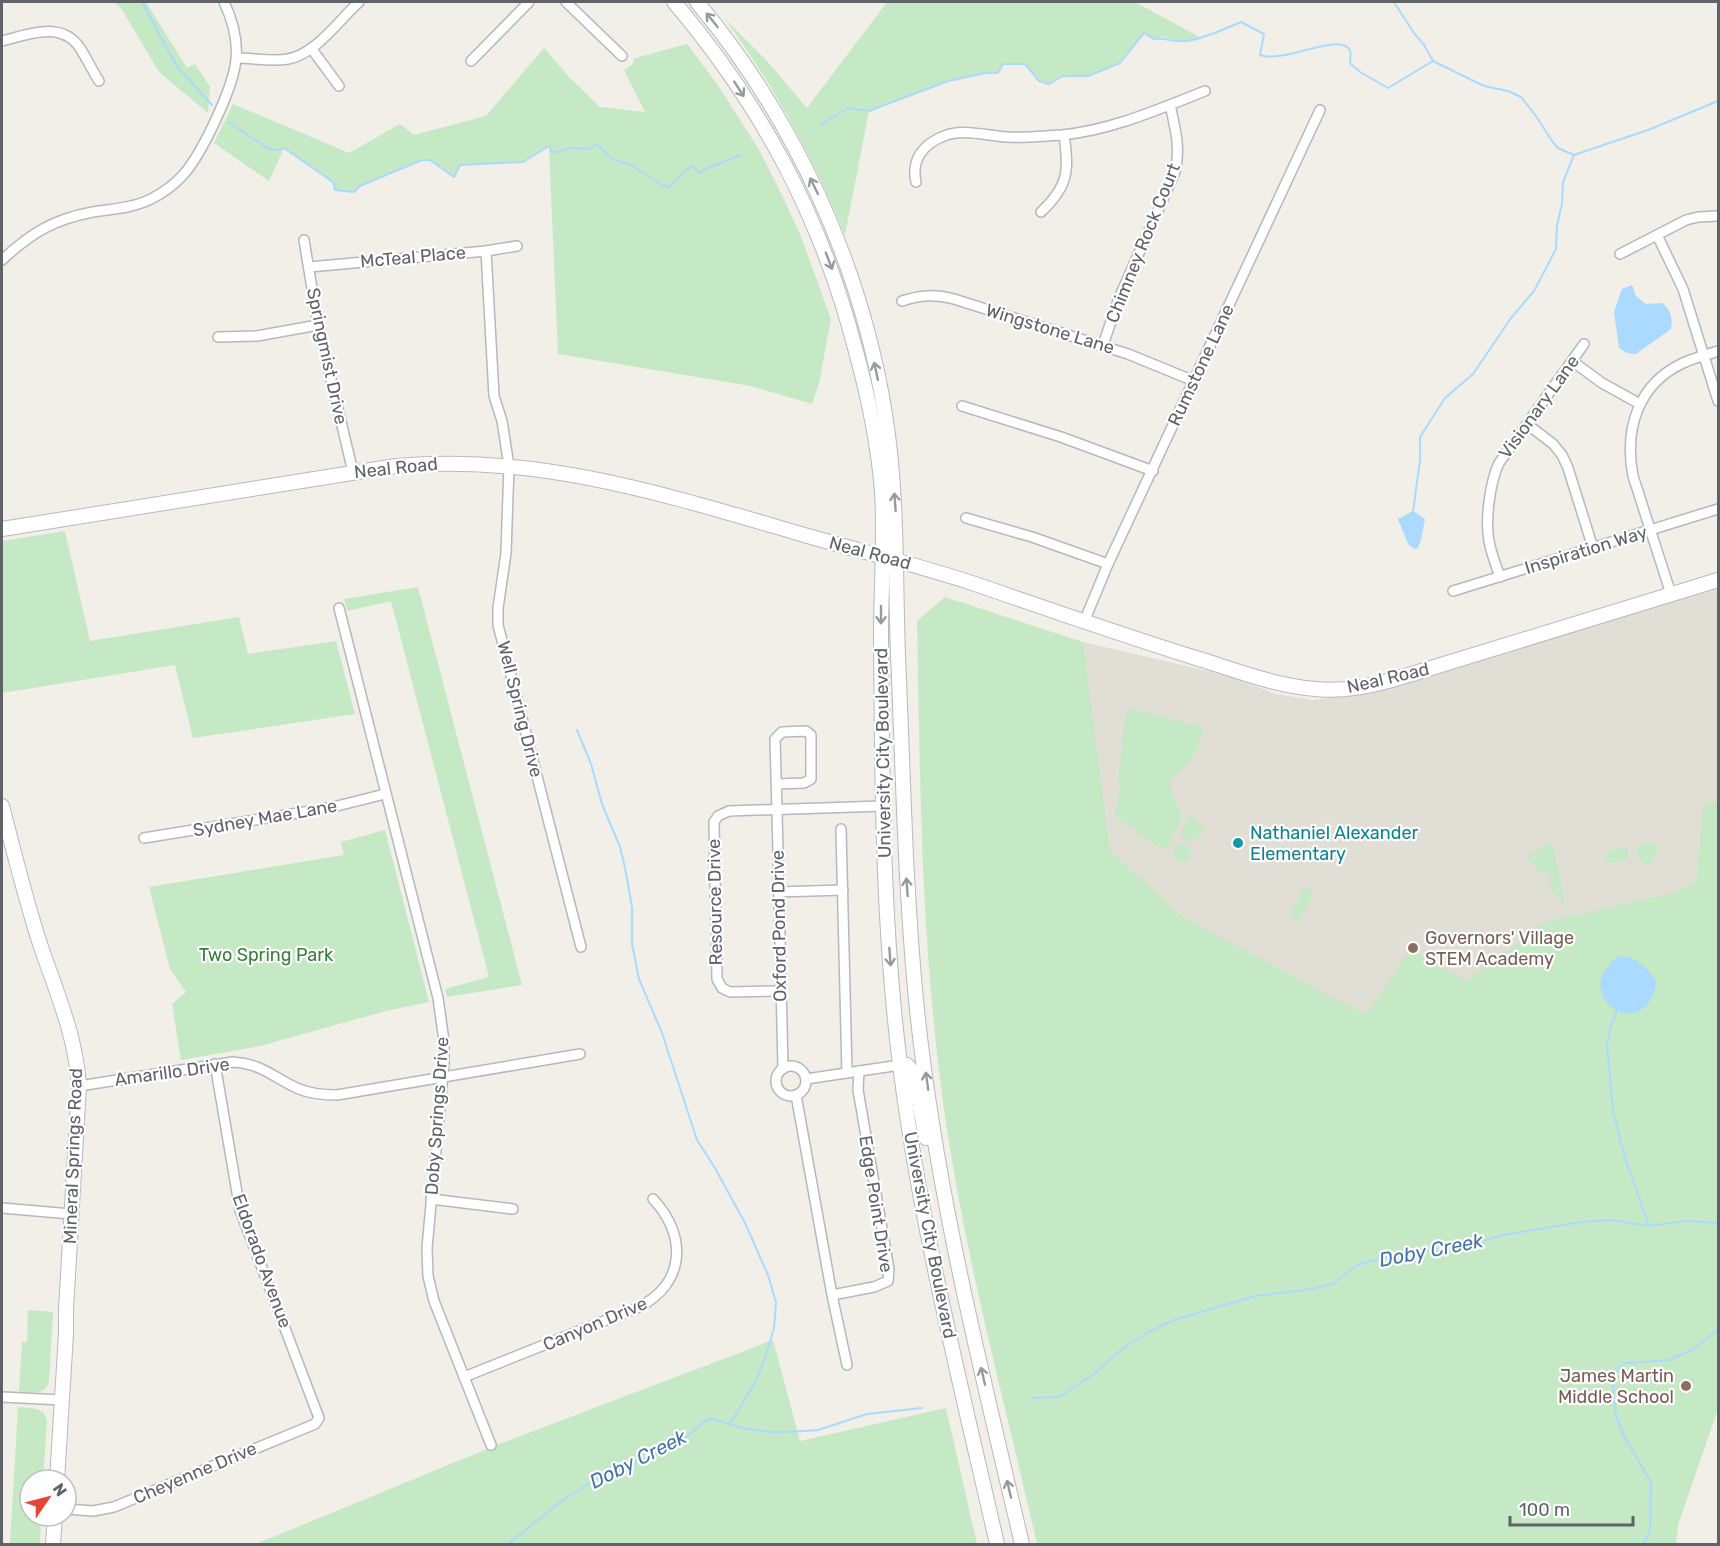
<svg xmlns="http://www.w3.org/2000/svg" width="1720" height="1546" font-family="Rubik,sans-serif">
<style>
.education{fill:#e1ded6}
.green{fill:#c5e8c5}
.water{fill:#aadaff}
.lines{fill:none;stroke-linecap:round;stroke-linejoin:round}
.stream{stroke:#aadaff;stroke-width:2}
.street-casing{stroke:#b5b8bc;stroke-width:12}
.secondary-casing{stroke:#b6babf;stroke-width:16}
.street{stroke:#fff;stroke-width:9}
.secondary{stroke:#fff;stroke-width:14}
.oneway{stroke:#979a9d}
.culture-dot{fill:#0f9aa8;stroke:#fff;stroke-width:2}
.education-dot{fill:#8d6e63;stroke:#fff;stroke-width:2}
.labels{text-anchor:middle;stroke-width:4.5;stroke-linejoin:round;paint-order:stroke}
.street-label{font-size:18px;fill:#5f6368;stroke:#fff}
.culture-label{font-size:18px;fill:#0d838f;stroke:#fff;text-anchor:start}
.education-label{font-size:18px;fill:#785e54;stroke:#fff;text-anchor:start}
.park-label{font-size:18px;fill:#348238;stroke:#fff}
.water-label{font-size:20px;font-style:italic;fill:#4174aa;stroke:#fff}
</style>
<rect width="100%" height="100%" fill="#f1efe8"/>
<!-- education -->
<path class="education" d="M1718,587V1208L1135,1301L1083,642L1225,675L1276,694L1313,700L1365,694L1385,689Z"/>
<!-- green -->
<g class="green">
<path d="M114,2H146L187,68L195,64L210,87L208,113L159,72L121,8Z"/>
<path d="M887,2H1135L1201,38L1184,42L1162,37L1154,39L1144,34L1120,63L1088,76H1063L1049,84L1039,81L1025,65L1003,64L998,73C954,73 910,96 869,111L845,235C813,158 774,85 724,18L767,61L807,108Z"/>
<path d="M687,44L717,84L758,148L778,187L800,234L831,319L819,383L812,404L751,386L558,354L549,147L523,162L460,165L454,177L430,160H422L360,186L354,192L335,190L333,182L284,148L269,181L214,143L233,104L349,153L400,124L414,135L486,116L544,48L569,77L600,107L645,112L624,70L632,65L635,58Z"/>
<path d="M65,531L90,641L239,617L248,654L336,641L355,714L193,738L175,665L2,693V541Z"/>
<path d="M418,587L522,985L447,997L445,989L489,977L391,601L347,611L344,599Z"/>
<path d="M945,597L1083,642L1110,851L1183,917L1366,1015L1410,949L1467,981L1545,922L1674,893L1697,880L1703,805L1718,802V1409L1678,1525L1676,1544H1037C1003,1395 962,1246 942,1094C921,937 920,779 917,621Z"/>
<path d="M1133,709L1204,727C1200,751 1188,767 1168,780L1182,818L1168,847L1161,849L1115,816L1120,788L1118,778L1126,713Z"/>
<path d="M1190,816L1198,820V824L1204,829L1200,837L1187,842L1181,835Z"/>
<path d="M385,830L429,1002L386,1011L260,1046L181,1060L172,1004L186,992L170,969L149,887L344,855L341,842Z"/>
<path d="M1654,841C1661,849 1656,856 1650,864L1645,865L1638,856V846Z"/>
<path d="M1552,843L1566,906H1564L1548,885L1553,881L1545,871L1540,874L1527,857L1542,846Z"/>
<circle cx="1182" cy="853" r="9"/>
<path d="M1626,846L1628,848V857L1626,860L1611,863L1606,861L1605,853Z"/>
<path d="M1305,887L1314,892L1299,922L1289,917Z"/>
<path d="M28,1310L53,1312L49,1382C44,1396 31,1392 19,1392L22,1342H27Z"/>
<path d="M773,1340L800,1441L946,1408L977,1544H256L502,1443Z"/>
<path d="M18,1407C31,1409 43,1406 47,1420L43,1480H30V1516H41L40,1544H10Z"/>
</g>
<!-- water -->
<g class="water">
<path d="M1632,285L1636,296L1646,304L1662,303C1671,310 1673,318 1671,329L1636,354L1627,353L1619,348L1614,312L1622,289Z"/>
<path d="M1413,511L1425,519L1421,540L1418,548L1414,549L1408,544L1398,519Z"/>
<path d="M1619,956C1637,957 1648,968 1657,982C1644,1049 1565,993 1619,956Z"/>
</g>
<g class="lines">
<!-- stream -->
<g class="stream">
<path d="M142,2L176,65L212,105"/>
<path d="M1394,2L1414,33L1424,45L1433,61L1484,86L1508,91L1521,97L1536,116L1552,141L1558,148L1574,155L1648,130L1718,101"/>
<path d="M228,122C237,127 267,150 274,150C278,150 281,149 284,148L333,182L335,190L354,192L360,186L422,160H430L454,177L460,165L523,162L549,146L552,153L572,148L589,149L597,144L612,159L632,165L662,185L669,187L691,166L701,173L703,170L741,155"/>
<path d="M820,125L848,108L869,111L948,81L986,73H998L1003,64H1025L1039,81L1049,84L1063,76H1088L1120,63L1144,33L1154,39C1165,37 1176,43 1187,41C1206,38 1224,29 1241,22L1264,34L1260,55C1282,64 1338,33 1349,49C1352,52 1350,59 1350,63L1360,72L1388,88L1433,61"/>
<path d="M1413,512L1420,460V437L1445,398L1473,374L1511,318L1534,291L1556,249L1557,225L1562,204L1563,182L1574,155"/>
<path d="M577,730L591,764L602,804L620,847L625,868L632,907V944L639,979L662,1033L697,1140L715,1168L745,1223L768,1275L776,1303L774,1328L766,1355L757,1379L730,1424"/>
<path d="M1618,1009L1611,1025L1607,1045L1613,1111L1625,1158L1649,1226"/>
<path d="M1031,1398L1059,1397L1094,1374L1123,1348L1149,1332L1174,1320L1255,1296L1312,1289L1334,1283L1357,1265L1382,1258L1429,1251H1447L1503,1235L1582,1222L1610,1220L1649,1226L1685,1221L1718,1223"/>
<path d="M508,1544L563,1500L596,1479L678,1444C690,1436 698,1424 711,1418L742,1428L769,1432H787L818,1430L867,1414L922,1408"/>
<path d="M1643,1544L1650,1531L1651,1482L1625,1438L1617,1419L1613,1395L1614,1378L1618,1369L1625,1363L1669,1360L1693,1349L1718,1330"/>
</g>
<defs>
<g id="street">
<path d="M566,2L622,56"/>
<path d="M2,41C27,35 61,20 80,48C87,59 92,70 99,81"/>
<path d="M311,48L339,86"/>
<path d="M237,58C253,58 271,62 288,59C316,54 339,20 359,2"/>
<path d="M471,61L529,2"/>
<path d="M916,182C911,160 923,144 944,136C963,128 986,136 1007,137C1025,138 1043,136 1062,135C1112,130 1159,109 1205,91"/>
<path d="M1041,212C1069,186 1069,170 1064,135"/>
<path d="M1657,235L1683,289L1718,401"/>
<path d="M304,240L318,325L353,472"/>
<path d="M486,251L494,396L502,421L509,466L506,553L498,608V625L581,947"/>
<path d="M1620,254L1686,220L1698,217L1718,216"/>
<path d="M2,260C31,233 54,219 93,212C112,209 133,208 151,199C163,193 175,184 184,174C202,153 234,87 236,59C238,39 232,19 224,2"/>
<path d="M309,267L486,251L517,246"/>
<path d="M902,301C920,295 935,294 954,299L1128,354L1194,381"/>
<path d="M218,337L257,336L318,325"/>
<path d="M1103,345L1119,298L1175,172C1181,149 1175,127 1170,105"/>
<path d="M1572,361L1602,383L1640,404"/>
<path d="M962,406L1061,437L1153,471"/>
<path d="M1527,424L1553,444L1562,455L1568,468L1593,548"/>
<path d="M966,518L1032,537L1108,564"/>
<path d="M1500,577C1496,565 1491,553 1489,541C1485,520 1490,482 1499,463L1584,344"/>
<path d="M1453,591L1718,509"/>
<path d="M1671,594L1633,476C1624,429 1638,384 1683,363C1694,358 1707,355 1718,351"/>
<path d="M339,608L438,998L444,1041V1063L427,1248L428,1276L434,1301L491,1445"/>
<path d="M1084,622L1108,564L1320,110"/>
<path d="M776,784L804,783L811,779V735L806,731L782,732L775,739L777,810L783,1069"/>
<path d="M841,829L847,1073"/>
<path d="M144,838L329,808L385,794"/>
<path d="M778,892L843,890"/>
<path d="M781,991L730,992L722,988L717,979L714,822L718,816L729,811L883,806"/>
<circle cx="791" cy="1081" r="15"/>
<path d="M806,1079L900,1065"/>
<path d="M79,1086L233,1062C264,1064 273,1078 299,1089C311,1094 323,1095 337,1095L580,1054"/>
<path d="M796,1095L832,1295L847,1365"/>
<path d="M431,1199L513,1209"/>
<path d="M2,1208L71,1214"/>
<path d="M832,1295L874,1287L888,1281L889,1269L858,1090L859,1071"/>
<path d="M464,1377L639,1307C686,1283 687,1235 653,1199"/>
<path d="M2,1397L62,1400"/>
<path d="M66,1509L93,1511L114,1507L315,1424L319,1418L240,1210L215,1064"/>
</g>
<g id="secondary">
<path d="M674,2C762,106 821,217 855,348C868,395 878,443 882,491C885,539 881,588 881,636C882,757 882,878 893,999C909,1183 956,1364 997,1544"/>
<path d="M697,2C794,118 861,264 885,414C898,494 895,574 898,655C903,770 905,885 916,1000C934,1184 980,1365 1022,1544"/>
<path d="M2,529L396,466C537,453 667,495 801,534C859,551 918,565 975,584C1048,609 1122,635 1196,658C1235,670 1275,686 1316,689C1342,692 1367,687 1392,680L1718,580"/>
<path d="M2,806C14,852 25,898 40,944C56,991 76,1036 79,1086L66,1309V1334L57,1480"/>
<path d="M900,1065H907L913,1072L926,1138"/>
<path d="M53,1544L55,1516"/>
</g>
</defs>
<!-- street casing -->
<use href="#street" class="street-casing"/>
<!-- secondary casing -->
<use href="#secondary" class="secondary-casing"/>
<!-- street -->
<use href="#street" class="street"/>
<!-- secondary -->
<use href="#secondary" class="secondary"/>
</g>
<!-- one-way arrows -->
<defs><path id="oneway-shaft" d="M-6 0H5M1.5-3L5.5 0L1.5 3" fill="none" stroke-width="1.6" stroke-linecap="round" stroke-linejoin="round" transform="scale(1.5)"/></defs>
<g class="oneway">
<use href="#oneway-shaft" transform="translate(712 20) rotate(-129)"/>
<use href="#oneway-shaft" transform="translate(739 89) rotate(57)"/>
<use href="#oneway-shaft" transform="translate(814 186) rotate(-116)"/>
<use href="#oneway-shaft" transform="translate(829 261) rotate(69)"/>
<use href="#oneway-shaft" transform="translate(876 371) rotate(-102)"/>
<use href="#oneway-shaft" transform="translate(895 502) rotate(-94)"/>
<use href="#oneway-shaft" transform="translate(881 615) rotate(90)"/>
<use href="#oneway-shaft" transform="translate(907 887) rotate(-94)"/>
<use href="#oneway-shaft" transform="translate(890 957) rotate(86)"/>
<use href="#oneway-shaft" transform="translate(927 1081) rotate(-98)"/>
<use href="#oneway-shaft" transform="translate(983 1376) rotate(-103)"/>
<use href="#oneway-shaft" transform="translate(1009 1489) rotate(-103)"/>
</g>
<!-- markers -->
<circle class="culture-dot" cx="1238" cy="843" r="6"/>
<g class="education-dot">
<circle cx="1413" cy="948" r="6"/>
<circle cx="1686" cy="1386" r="6"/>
</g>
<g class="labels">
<!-- street labels -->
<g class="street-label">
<text transform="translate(1143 243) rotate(-68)" y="6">Chimney Rock Court</text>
<text transform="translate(413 257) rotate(-5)" y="6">McTeal Place</text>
<text transform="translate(1050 329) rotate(17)" y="6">Wingstone Lane</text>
<text transform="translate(327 356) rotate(78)" y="6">Springmist Drive</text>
<text transform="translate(1201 365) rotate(-65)" y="6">Rumstone Lane</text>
<text transform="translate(1539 407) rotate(-54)" y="6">Visionary Lane</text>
<text transform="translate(396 468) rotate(-6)" y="6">Neal Road</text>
<text transform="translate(1586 550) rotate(-17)" y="6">Inspiration Way</text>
<text transform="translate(870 553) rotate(15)" y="6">Neal Road</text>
<text transform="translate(1388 678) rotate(-13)" y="6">Neal Road</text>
<text transform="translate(520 709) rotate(76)" y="6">Well Spring Drive</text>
<text transform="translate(883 753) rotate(-91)" y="6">University City Boulevard</text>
<text transform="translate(265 818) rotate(-10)" y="6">Sydney Mae Lane</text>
<text transform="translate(715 902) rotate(-91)" y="6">Resource Drive</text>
<text transform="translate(779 926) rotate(-91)" y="6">Oxford Pond Drive</text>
<text transform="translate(172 1072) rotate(-8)" y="6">Amarillo Drive</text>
<text transform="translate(437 1116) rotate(-86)" y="6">Doby Springs Drive</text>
<text transform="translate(73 1156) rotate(-88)" y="6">Mineral Springs Road</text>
<text transform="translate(876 1204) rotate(81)" y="6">Edge Point Drive</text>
<text transform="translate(930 1235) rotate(79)" y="6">University City Boulevard</text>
<text transform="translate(262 1261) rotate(70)" y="6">Eldorado Avenue</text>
<text transform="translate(595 1324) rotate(-23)" y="6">Canyon Drive</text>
<text transform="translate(195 1473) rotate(-23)" y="6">Cheyenne Drive</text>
</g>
<!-- culture labels -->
<g class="culture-label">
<text x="1250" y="839">Nathaniel Alexander<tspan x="1250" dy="21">Elementary</tspan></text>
</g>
<!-- education labels -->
<g class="education-label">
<text x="1425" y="944">Governors' Village<tspan x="1425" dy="21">STEM Academy</tspan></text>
<text x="1674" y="1382" text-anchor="end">James Martin<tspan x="1674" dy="21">Middle School</tspan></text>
</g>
<!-- park labels -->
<g class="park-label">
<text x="266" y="961">Two Spring Park</text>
</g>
<!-- water labels -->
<g class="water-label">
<text transform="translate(1431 1250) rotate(-11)" y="7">Doby Creek</text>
<text transform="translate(638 1459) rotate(-27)" y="7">Doby Creek</text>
</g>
</g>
<!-- border -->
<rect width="1720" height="1546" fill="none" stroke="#5f6368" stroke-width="6"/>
<!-- north arrow -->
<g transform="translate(48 1498) rotate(55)"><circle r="28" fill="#ffffff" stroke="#bfc1c3" stroke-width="1.5"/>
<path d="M0-4.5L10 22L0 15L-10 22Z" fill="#ea4335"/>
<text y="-9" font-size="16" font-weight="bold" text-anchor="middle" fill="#5f6368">N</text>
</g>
<!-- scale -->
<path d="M1510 1516v9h123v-9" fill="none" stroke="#5f6368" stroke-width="3"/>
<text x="1519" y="1516" font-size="18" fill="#5f6368" stroke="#ffffff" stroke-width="4.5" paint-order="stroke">100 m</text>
</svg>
